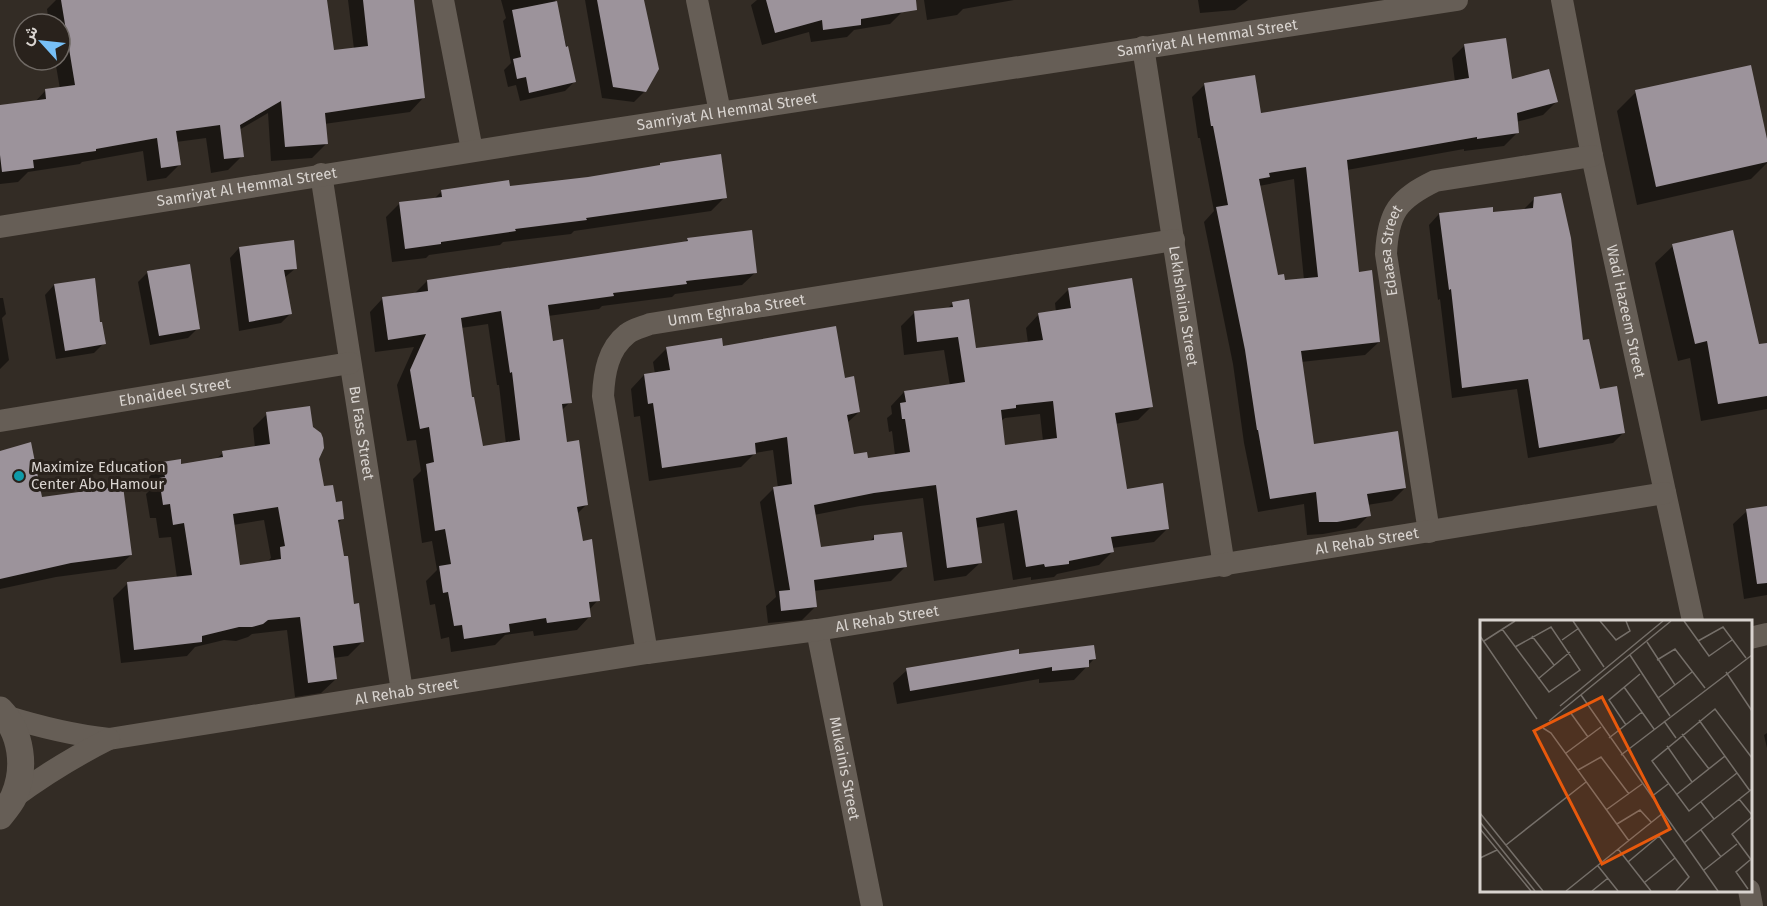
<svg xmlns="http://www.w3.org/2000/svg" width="1767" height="906" font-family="'Fira Sans',Vazirmatn,sans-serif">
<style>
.shadow{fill:#0007;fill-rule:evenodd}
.building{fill:#9c939b;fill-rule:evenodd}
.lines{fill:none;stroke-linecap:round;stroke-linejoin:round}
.minor{stroke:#665e56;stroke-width:22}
.tertiary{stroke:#665e56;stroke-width:27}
.culture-dot{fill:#0f9aa8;stroke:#29221c;stroke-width:2}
.labels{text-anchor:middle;stroke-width:6;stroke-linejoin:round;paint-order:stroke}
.street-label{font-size:15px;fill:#d9d4d0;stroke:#29221c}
.poi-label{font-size:15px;fill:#d9d4d0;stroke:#29221c;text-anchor:start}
.inset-road{fill:none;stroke:#756f69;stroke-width:1.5}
.view{fill:#e8590c;fill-opacity:0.15;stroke:#e8590c;stroke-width:3}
.inset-edge{fill:none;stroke:#d9d4d0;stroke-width:3}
</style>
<rect width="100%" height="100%" fill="#332c25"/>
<!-- shadow -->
<g class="shadow">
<path d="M56,0H325L333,52L354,49L348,0H413L423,98L410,112L324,124L326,144L312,158L271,161L268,113L239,130L242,156L228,170L211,173L206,138L176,142L180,164L166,178L147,181L143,151L82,162L80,164L28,172L18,182L0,184V107L34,103L45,91L60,89L55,60H60V24H49L47,9Z"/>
<path d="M501,0H555L575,81L565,91L520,101L516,85L508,87L504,70L511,63L503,21L506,18Z"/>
<path d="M585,0H643L645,91L634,102L602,98Z"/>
<path d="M757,0H901L903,11L890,24L854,30L847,37L811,42L809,32L762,45L751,5Z"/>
<path d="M924,0H1014L963,9L957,15L927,20Z"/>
<path d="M1198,0H1248L1235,10L1200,13Z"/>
<path d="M1465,45L1511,81L1556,102L1543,115L1516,122L1518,132L1504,146L1464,151V149L1347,170L1357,273L1379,342L1365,355L1301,362L1313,445L1405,488L1392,501L1367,505L1369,515L1356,528L1323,534L1307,535L1304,504L1258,512L1244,443L1233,364L1204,222L1214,211L1200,138H1198L1192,97L1205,84L1260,115L1455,82L1452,58ZM1294,179L1304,280L1284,282L1277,277L1259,186Z"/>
<path d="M1636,92L1767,146V163L1751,179L1637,205L1617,111Z"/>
<path d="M661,164L725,197L711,211L574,231L571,234L503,242L500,245L429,255L426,258L392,262L386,217L400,203L434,199L442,191L509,188L588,178L658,167Z"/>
<path d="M1535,198L1599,391L1623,433L1613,443L1528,458L1517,389L1452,398L1440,299L1438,300L1429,225L1439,214L1492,213L1524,209Z"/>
<path d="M688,239L756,272L742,285L675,294L672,297L602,306L599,309L548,316L552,342L570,402L561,411L565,444L587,504L577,514L581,542L598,600L589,610L590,616L577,630L534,636L533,631L505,635L495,645L451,652L449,637L441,639L435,604L430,605L426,581L437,570L432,541L422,543L413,479L421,471L416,440L407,441L397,385L414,347L375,352L370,312L383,298L414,294L427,281L684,243ZM488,324L497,385H499L506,444L482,448L471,399L461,328Z"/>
<path d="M1673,246L1758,346L1767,344V409L1701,421L1690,358L1678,361L1655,263Z"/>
<path d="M239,248L296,268L284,278L291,313L281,323L239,331L230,258Z"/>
<path d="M148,272L198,328L188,338L150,345L138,282Z"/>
<path d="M54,285L104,343L94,353L56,359L45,295Z"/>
<path d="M1069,289L1152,406L1138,420L1115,424L1125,490L1168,528L1154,542L1112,548L1113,551L1099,565L1057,574L1054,577L1031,580V577L1013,580L1004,523L975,528L980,563L966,576L934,581L923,498L860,506L814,515L820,549L869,542L874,537L905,567L891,581L814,591L815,607L802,620L768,623L766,606L776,597L760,502L774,488H778L773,450L755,453L741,467L649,481L640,416L634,417L631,389L644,375L655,374L653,362L667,348H722L843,380L859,412L847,423L853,456L867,459L895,455L892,431L889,432L887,418L892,414L891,406L904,392L950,386L944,350L904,355L901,326L914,313L947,309L953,303L975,349L1028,343L1026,328L1039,314L1056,312L1055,303ZM1040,414L1043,441L1004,447L1001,421L1005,418Z"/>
<path d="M0,298H3L6,314L2,318L9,360L0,369Z"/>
<path d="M267,414L318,459L323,488L335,504L343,518L337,524L352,606L362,642L348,656L333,658L336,679L321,693L295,697L287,630L252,634L248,637L236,641L224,640L195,647L187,656L121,663L113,598L127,584L177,578L171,537L159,538L156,518H150L146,494L151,489L149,477L163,463L180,466L215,460L223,453L255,448L253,428ZM264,520L271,558L266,563L239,567L233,525Z"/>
<path d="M0,453L41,498L131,555L116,569L56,577L0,589Z"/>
<path d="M1767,508V595L1744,599L1733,524L1747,511Z"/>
<path d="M1018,656L1094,659L1074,680L1039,683V679L897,704L893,683L907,670Z"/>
<path d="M1767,733V748L1764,735Z"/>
</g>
<!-- building -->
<g class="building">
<path d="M61,0H327L334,50L368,46L363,0H414L425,98L325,113L328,144L285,147L281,101L240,125L244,157L224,159L220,125L176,131L181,165L161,168L157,138L96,149V151L33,160L34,168L2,172L0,155V105L46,99L45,89L75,85Z"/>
<path d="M597,0H644L659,69L646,92L613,87Z"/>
<path d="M766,0H916L917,10L861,19V25L823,30L822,20L775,33Z"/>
<path d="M557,1L566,47L568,46L576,82L529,93L526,77L517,79L513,59L521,57L512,10Z"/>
<path d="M1506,38L1512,79L1549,69L1558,102L1517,113L1519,133L1477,139V137L1347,160L1359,272L1372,270L1380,342L1301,351L1314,444L1398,431L1406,488L1367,494L1371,516L1337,522H1319L1316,492L1270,499L1258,430H1257L1245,350L1216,207L1228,205L1213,126H1211L1204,83L1255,75L1261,113L1469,78L1464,44ZM1306,167L1318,277L1285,280L1284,274L1278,275L1259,179L1270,177L1269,173Z"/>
<path d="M1751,65L1767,139V162L1656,187L1635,90Z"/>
<path d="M721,154L727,198L586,218L587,220L515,229L516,231L441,242V244L405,249L399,202L442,197L441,190L509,180L510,186L588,177L660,165V163Z"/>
<path d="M1561,193L1571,238L1583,340L1589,339L1600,389L1617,386L1625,433L1539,448L1528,379L1462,388L1451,289L1449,290L1439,213L1493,207V212L1533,208L1534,197Z"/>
<path d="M752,230L757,273L686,281L687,284L613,293L614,296L548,305L553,341L563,339L572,403L562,404L567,442L579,440L588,505L577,507L583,541L592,539L600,601L589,602L591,617L547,623L546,618L509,624L510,632L464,639L462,625L454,626L448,592L443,593L439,566L451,564L445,529L435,531L426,464L434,462L429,427L420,429L410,370L426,334L388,340L382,297L428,291L427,280L688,241L687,238ZM501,311L510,373L512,372L520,440L483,446L474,397H472L461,318Z"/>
<path d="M1733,230L1759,344L1767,343V396L1718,404L1707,341L1695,344L1672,244Z"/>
<path d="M294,240L297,269L284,270L292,314L249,322L239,247Z"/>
<path d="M190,264L200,329L159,336L147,271Z"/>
<path d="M95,278L100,322H102L106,344L65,351L54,284Z"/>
<path d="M1132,278L1153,407L1115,413L1127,489L1163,483L1169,529L1111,537L1114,552L1069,561V564L1045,567L1044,564L1026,567L1017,510L976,518L982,563L947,568L936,485L874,493L814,505L821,547L874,540V535L902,532L907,567L814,580L817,607L781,611L779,591L790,590L773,487L792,484L787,437L755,443L756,454L662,468L653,403L648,404L644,374L670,370L666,347L722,338L723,346L836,326L845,378L854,376L860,412L847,415L854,454L867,452L868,458L910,452L905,419H902L900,403L906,402L904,391L965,382L958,337L917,342L914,311L953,307L952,302L969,299L976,348L1043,340L1038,313L1071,308L1068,288ZM1053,401L1057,438L1005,445L1001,410L1016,408V405Z"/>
<path d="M310,406L313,427L321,433L323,438L324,448L319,459L324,486L333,485L336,502L342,501L344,519L338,520L344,556H348L354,604L359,603L364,642L333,646L337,679L308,683L300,617L268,620L263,624L252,627H239L202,636V642L134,650L127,582L192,575L184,523L173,525L170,504L163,505L159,478L165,477L162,462L181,459V464L223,457L222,451L270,444L266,412ZM278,507L285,546L280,547L281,559L240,565L233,514Z"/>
<path d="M31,442L42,497L123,486L132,555L71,563L0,579V451Z"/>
<path d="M1767,506V583L1757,584L1746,509Z"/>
<path d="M1094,645L1096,659L1089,660V667L1052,671V667L910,691L906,668L1019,649V654Z"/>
</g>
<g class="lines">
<!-- minor -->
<g class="minor">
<path d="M443,0L472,150"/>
<path d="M697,0L720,112"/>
<path id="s1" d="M1562,0L1592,156L1693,621"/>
<path id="s2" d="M1143,47L1224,566"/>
<path id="s3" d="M321,174L402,691"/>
<path id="s4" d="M0,227C485,147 971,74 1457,0"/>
<path id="s5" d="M0,421L350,363"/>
<path id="s6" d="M1429,532L1386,254C1388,212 1398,199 1435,181L1592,156"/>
<path id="s7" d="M817,630L872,906"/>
<path d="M1750,638L1767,634"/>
<path id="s8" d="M647,653L603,396C604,373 608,349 627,334C633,329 643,327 650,324L1174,240"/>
<path id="s9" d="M5,716C40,727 73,735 109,739L647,653L817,630L1665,493"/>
<path d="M13,798C44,775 75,756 109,739"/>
<path d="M1749,890L1752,906"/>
</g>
<!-- tertiary -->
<path class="tertiary" d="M0,710C22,733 26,768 14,796C11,803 5,810 0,816"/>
</g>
<!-- markers -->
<circle class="culture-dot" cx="19" cy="476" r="6"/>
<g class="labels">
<!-- street labels -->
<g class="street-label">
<text dy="5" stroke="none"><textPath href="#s4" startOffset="1222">Samriyat Al Hemmal Street</textPath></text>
<text dy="5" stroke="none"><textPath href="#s4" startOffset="736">Samriyat Al Hemmal Street</textPath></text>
<text dy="5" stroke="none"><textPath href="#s4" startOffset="250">Samriyat Al Hemmal Street</textPath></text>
<text dy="5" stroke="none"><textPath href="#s6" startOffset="285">Edaasa Street</textPath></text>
<text dy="5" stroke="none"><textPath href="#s2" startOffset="262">Lekhshaina Street</textPath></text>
<text dy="5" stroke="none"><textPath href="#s8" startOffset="442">Umm Eghraba Street</textPath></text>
<text dy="5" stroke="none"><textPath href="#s1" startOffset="318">Wadi Hazeem Street</textPath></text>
<text dy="5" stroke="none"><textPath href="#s5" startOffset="177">Ebnaideel Street</textPath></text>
<text dy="5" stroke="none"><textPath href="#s3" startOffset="262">Bu Fass Street</textPath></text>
<text dy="5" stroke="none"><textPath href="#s9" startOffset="1380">Al Rehab Street</textPath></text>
<text dy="5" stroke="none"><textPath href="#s9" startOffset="894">Al Rehab Street</textPath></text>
<text dy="5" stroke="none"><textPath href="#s9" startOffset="408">Al Rehab Street</textPath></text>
<text dy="5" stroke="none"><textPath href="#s7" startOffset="141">Mukainis Street</textPath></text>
</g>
<!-- poi labels -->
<g class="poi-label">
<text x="31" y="472">Maximize Education<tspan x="31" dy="17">Center Abo Hamour</tspan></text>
</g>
</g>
<!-- overview -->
<g transform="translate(1480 620)">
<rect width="272" height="272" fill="#332c25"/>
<path class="inset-road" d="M93,1L124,47M120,1L136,20L150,11L146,1M204,1L229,36L252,20M22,9L69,72L100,50L71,7L35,27M0,16L57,99M52,16L74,45M82,20L99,8M4,21L35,1M218,21L243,7L266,38M167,22L195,65M150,35L190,96M177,40L195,29L225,68M246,52L272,91M58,59L90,32M144,67L174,109M101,75L238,271M178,78L212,52M80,86L183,1M90,92L108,117M219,100L270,171M69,101L191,1M184,101L196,118M146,105L129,80L160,54M63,108L71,113L149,221M202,114L229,149M129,118L162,92M187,126L212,162M86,133L121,107M141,135L272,35M98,150L121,137L149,174M257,153L209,191L172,141L235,89L272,138M196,175L245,136M171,177L188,164M259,179L272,195M221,182L234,199M126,190L162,164M0,193L63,271M272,197L252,214L272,241M0,202L55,271M137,204L160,190L171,202M0,209L51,271M221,210L241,237M204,223L272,169M26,225L106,162M138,229L171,271M0,238L17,230M148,242L179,216L209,257L196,271M118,246L138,271M224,250L257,224M165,262L195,238M268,269L256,252L270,240M86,271L183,193M112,271L128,258"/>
<path class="view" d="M122,77L190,209L122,244L54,111Z"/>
<rect width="272" height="272" class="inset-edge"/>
</g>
<!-- north arrow -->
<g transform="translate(42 42) rotate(297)"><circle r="28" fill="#29221c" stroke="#6f6964" stroke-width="1.5"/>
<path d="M0-4.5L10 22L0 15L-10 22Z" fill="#77c0f7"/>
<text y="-9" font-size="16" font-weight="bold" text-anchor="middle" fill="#d9d4d0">ش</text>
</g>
</svg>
